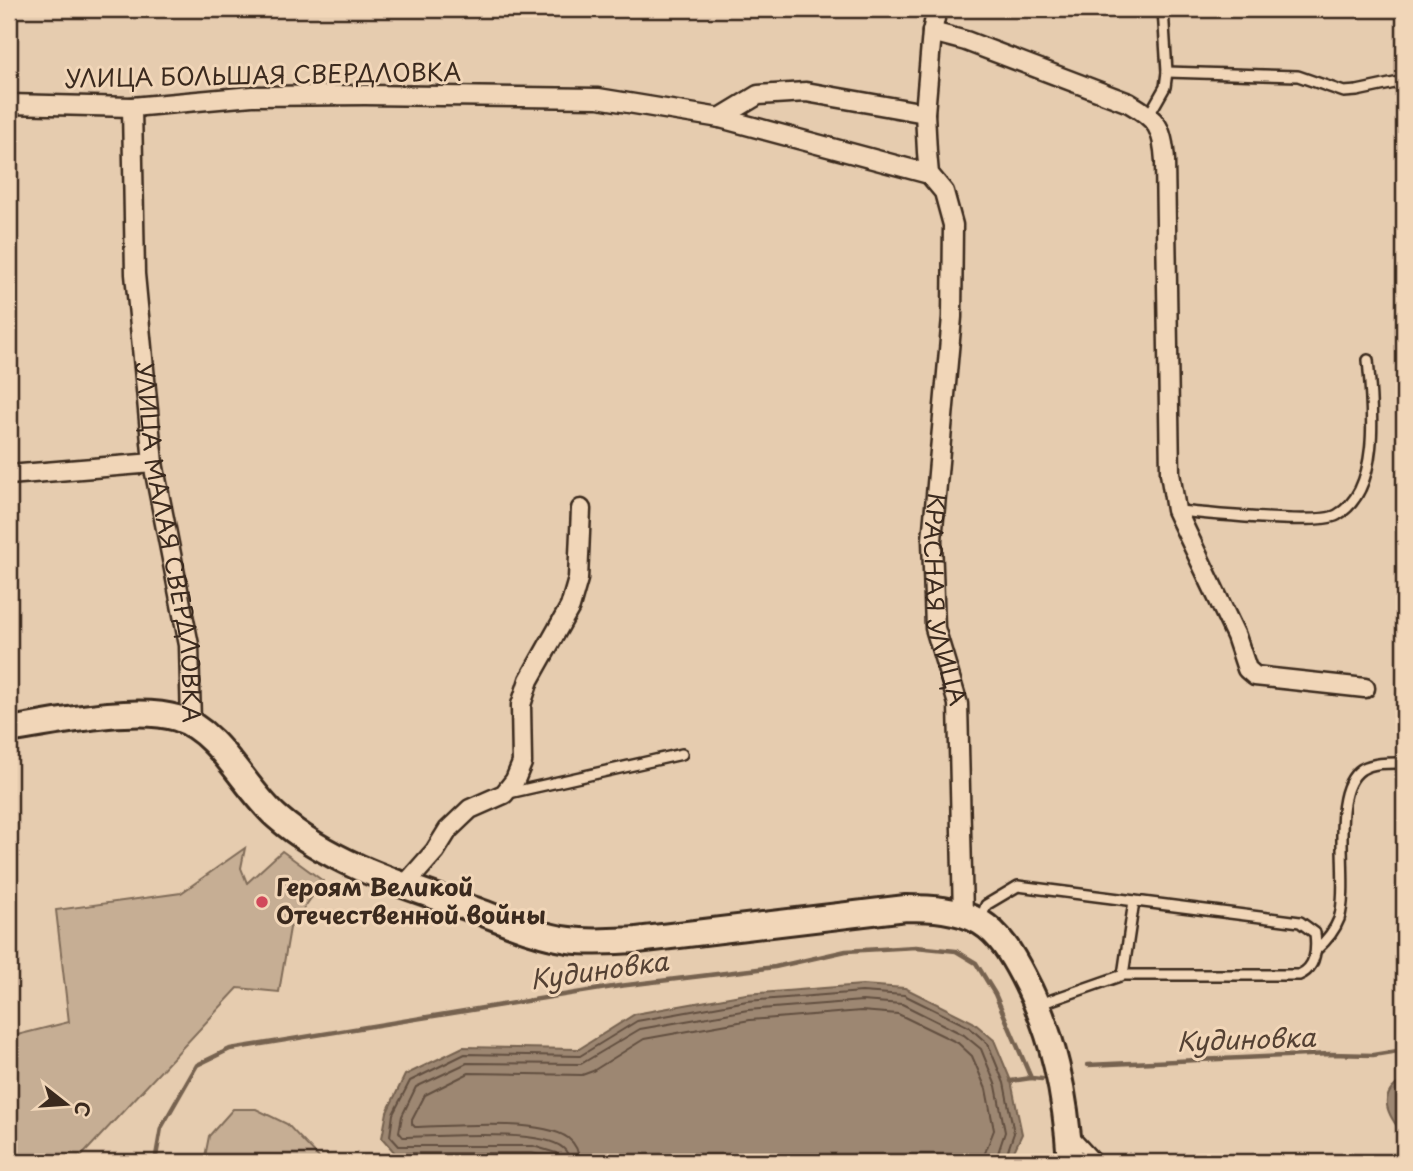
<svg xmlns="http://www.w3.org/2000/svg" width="1413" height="1171" font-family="'Playpen Sans',sans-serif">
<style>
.green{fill:#c6ae94;stroke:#806c59;stroke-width:2}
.water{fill:#9d8772;stroke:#766250;stroke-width:2}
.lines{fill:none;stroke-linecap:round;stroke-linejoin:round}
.shore{stroke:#624f40;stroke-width:2}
.stream{stroke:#766250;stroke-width:4.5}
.lane-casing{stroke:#3b2a1e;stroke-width:14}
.street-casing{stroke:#3b2a1e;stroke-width:23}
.secondary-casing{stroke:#3b2a1e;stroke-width:30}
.lane{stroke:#f1d6b8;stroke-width:9}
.street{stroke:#f1d6b8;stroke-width:18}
.secondary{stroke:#f1d6b8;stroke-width:24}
.poi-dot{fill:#d1495b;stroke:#f1d6b8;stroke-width:2.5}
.labels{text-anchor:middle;stroke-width:6;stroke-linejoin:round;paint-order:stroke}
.street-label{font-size:24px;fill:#3b2a1e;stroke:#f1d6b8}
.poi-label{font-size:24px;font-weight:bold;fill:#3b2a1e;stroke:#f1d6b8;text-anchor:start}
.water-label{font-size:26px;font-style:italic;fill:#544133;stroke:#f1d6b8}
</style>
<rect width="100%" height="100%" fill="#e6ccaf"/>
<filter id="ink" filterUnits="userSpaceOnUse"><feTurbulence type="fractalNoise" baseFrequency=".0143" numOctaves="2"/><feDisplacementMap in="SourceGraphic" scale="14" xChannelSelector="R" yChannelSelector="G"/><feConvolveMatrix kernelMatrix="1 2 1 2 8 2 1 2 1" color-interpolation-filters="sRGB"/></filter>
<g filter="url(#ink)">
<!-- green -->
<g class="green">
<path d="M245,848L241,868L247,883L282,851L323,881L290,928L279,992L238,988L76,1162H9V1037L69,1022L56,910L181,893Z"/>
<path d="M233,1109H256L287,1124L323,1162H204L209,1136Z"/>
</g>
<!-- water -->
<g class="water">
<path d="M862,985L905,988L973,1022L994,1040L1011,1081L1022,1134L1009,1162H563L532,1153H395L382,1138L387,1112L405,1075L463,1047L579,1049L635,1014L746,994Z"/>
<path d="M1404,1080V1135C1388,1116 1375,1095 1404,1080Z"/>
</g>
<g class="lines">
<!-- shore -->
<g class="shore">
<path d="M560,1162L556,1153L533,1146H399L390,1136L393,1114L410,1081L465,1054L580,1056L637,1021L747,1001L862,992L904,995L969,1027L988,1044L1004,1083L1014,1133L1004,1162"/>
<path d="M569,1162C568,1156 568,1152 563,1148C542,1128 435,1137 403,1137L399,1132L402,1116L416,1087L467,1063L581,1064L640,1029L748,1010L862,1001L902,1004L964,1035L981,1049L996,1086L1005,1132L995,1162"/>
<path d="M579,1162C579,1153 576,1144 568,1138C541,1118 450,1126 415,1127L412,1124V1120L425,1095L469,1073L582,1075L593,1071L644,1039L750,1020L861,1011L898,1014L958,1043L972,1056L986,1089L994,1130L985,1153L984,1162"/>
</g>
<!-- stream -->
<g class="stream">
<path d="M1088,1065L1330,1054L1373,1055L1404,1050"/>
<path d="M1011,1081L1031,1078"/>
<path d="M155,1162L161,1128L197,1065L230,1049L619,986L775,967L846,951L916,947L956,951L976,963L995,994L1031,1078L1042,1079"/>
</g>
<defs>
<g id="lane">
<path d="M1167,72L1298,76L1344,92L1357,91L1404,81"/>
<path d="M1149,115L1165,87L1167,72L1163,9"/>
<path d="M1177,511C1204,513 1318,526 1337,515C1382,490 1372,403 1368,360"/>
<path d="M509,793L682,754"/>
<path d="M981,919L986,905L1018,886L1300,922L1315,933C1317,950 1316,968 1299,975H1123L1040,1004"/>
<path d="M1317,949C1327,940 1334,932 1339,919C1351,882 1327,791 1362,769C1374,762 1391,763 1404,763"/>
<path d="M1123,975L1134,901"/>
<path d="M1073,1135L1098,1162"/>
</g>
<g id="street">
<path id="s1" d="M937,9L932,32L925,113L927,152L929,174L944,192L953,225L952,317L932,540L935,628L958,704L963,915"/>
<path d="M932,32L966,41L1129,103C1157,119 1163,128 1165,161L1170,473L1176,510L1236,636L1247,669L1255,676L1365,688"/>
<path d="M9,104L132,107L252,96L365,95L598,98L720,118L929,174"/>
<path id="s2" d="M132,107L135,274L153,463L189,645L191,723"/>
<path d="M720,118L758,95L806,92L925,113"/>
<path d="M9,475L153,463"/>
<path d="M405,885L435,851L448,830L470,809L504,794L515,780L522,763L521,705L529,680L570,607L578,579L581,509"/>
</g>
<path id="secondary" d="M9,730C53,723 136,705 177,718C219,731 244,788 277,817C333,866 409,887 478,911C507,922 538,936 569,940C591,943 614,941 637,940L906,908C930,908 958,909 980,922C1000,934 1012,955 1023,976C1054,1034 1066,1096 1070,1162"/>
</defs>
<!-- lane casing -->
<use href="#lane" class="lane-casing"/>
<!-- street casing -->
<use href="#street" class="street-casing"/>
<!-- secondary casing -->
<use href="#secondary" class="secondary-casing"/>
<!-- lane -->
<use href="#lane" class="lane"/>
<!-- street -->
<use href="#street" class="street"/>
<!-- secondary -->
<use href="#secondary" class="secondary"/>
</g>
</g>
<!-- markers -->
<circle class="poi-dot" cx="262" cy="902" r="7"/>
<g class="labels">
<!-- street labels -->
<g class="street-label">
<text transform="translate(263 76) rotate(-1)" y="8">УЛИЦА БОЛЬШАЯ СВЕРДЛОВКА</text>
<text dy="8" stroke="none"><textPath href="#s2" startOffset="438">УЛИЦА МАЛАЯ СВЕРДЛОВКА</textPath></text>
<text dy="8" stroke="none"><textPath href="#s1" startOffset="600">КРАСНАЯ УЛИЦА</textPath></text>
</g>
<!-- poi labels -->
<g class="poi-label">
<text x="276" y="896">Героям Великой<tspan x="276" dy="28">Отечественной войны</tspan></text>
</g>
<!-- water labels -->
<g class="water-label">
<text transform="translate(599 971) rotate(-8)" y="9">Кудиновка</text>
<text transform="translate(1246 1040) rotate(-2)" y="9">Кудиновка</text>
</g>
</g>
<!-- margin -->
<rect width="1413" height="1171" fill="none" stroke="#f1d6b8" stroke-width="35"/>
<rect x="18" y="18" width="1378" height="1136" fill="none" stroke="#3b2a1e" stroke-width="2.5" filter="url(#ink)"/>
<!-- north arrow -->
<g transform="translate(66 1104) rotate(107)" stroke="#f1d6b8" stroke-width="5" paint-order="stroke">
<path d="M0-5L12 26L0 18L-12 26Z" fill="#3b2a1e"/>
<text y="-10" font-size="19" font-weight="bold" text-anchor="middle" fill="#3b2a1e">С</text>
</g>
</svg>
